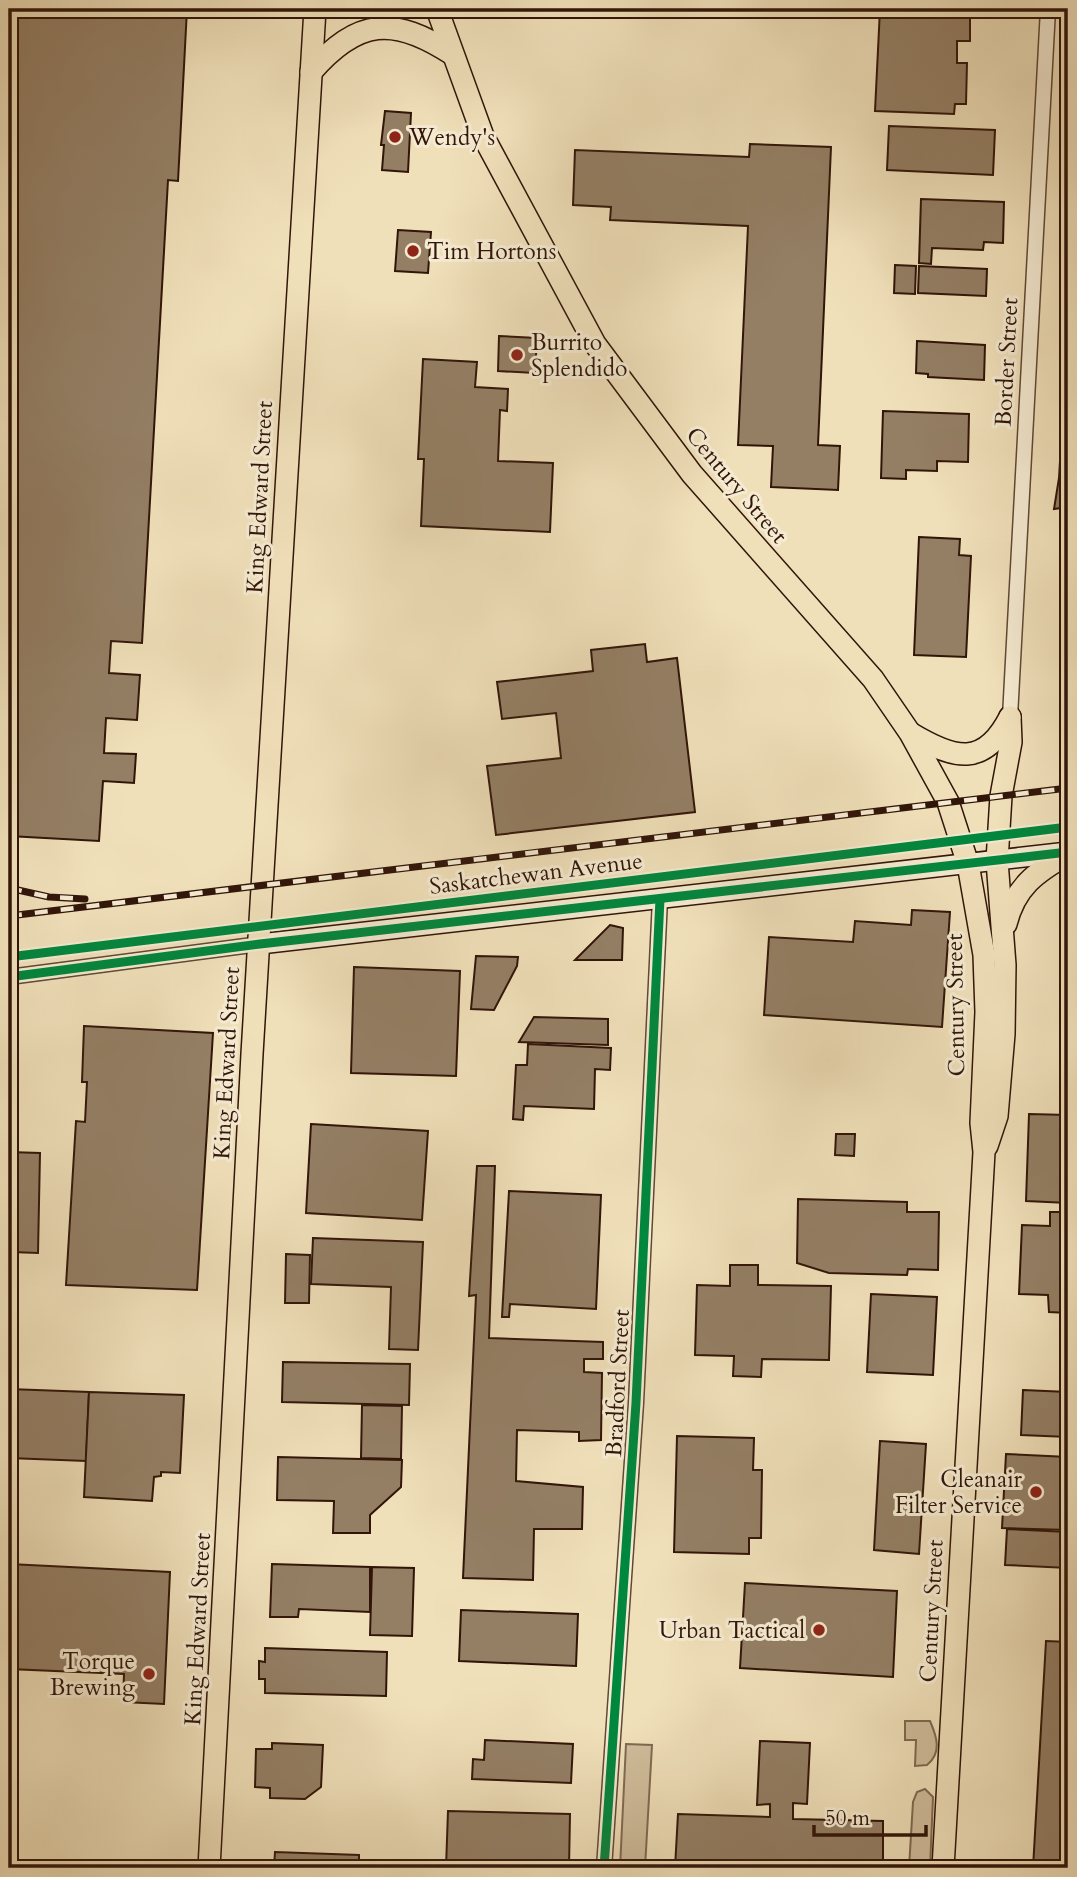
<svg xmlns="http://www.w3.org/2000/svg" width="1077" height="1877" font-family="Cardo,serif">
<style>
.green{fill:#d0bd9c;stroke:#806952;stroke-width:2}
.building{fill:#947f65;stroke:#311509;stroke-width:2}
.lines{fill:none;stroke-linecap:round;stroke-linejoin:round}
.street-casing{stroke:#614835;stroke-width:17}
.secondary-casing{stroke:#311509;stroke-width:22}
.primary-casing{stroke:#311509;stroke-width:24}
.street{stroke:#f5ebd2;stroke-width:14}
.secondary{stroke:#f5ebd2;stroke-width:19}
.primary{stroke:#f0e0ba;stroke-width:21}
.rail-casing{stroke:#311509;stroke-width:7}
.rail{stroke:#f5ebd2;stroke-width:4.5;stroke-dasharray:13;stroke-linecap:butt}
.cycleway-casing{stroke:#f5ebd2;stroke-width:13}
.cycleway{stroke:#00873e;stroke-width:9}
.poi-dot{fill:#8f2418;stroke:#f5ebd2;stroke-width:2.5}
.labels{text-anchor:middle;stroke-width:6;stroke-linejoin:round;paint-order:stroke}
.poi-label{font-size:23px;fill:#311509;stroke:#f5ebd2;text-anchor:start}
.street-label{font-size:23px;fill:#311509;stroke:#f5ebd2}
</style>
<rect width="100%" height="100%" fill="#f0e0ba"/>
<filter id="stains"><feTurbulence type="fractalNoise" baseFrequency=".00286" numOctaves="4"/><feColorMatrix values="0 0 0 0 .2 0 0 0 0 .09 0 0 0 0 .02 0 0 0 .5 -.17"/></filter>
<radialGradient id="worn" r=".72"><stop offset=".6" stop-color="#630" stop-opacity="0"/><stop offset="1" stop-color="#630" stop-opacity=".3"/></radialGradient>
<!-- green -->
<g class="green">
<path d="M905,1721H930C937,1737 942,1753 927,1765L915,1766L916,1740H905Z"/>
<path d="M626,1744L652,1745L645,1868H620Z"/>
<path d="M925,1789L933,1797L930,1868H909L913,1802L917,1792Z"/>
</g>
<!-- building -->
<g class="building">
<path d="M9,9H187L178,181L168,180L142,643L111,641L109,673L140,675L137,720L106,718L104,753L136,754L134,783L103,781L99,841L9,836Z"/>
<path d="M880,9H970V41H957V63H967L966,104H955L954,114L875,111Z"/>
<path d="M385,111L411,113L408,172L382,170L384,145H381Z"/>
<path d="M889,126L995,130L993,175L887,170Z"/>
<path d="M750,144L831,147L818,445L840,446L838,490L771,487L773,446L738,445L748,226L610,220L611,207L573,205L575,150L749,157Z"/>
<path d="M921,199L1004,202L1003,243L984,242L983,250L932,248L931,264L919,263Z"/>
<path d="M398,230L431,232L428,273L395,271Z"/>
<path d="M895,265L916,266L915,294L894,293Z"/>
<path d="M919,266L987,269L986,296L918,293Z"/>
<path d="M1068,325V507L1054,509L1059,478Z"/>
<path d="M499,336L537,338L535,373L498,371Z"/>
<path d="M917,341L985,345L984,380L928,377V374L916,373Z"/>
<path d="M423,359L477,362L475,387L508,389L507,411L500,410L498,461L553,463L550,532L421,526L424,459H418Z"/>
<path d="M883,411L969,414L968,462L937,461V471L906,470V479L881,478Z"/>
<path d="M919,537L960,539L959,555L971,556L966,657L914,655Z"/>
<path d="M645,644L647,662L677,658L695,812L496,835L487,766L561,758L556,713L502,719L497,682L593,671L591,650Z"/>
<path d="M912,910L950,912L942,1027L764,1015L769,937L853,942L855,921L911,925Z"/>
<path d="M610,925L623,928L622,960H575Z"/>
<path d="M476,956L518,957L517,966L494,1010L471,1009Z"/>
<path d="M354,967L460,971L456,1076L351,1073Z"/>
<path d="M534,1017L608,1019V1045L519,1042Z"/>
<path d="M84,1026L213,1033L197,1290L66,1285L76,1121L85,1122L87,1082H82Z"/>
<path d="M528,1044L611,1048L610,1070L595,1069L594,1109L524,1106L523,1120L513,1119L516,1065H527Z"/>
<path d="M1029,1114L1068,1115V1203L1026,1201Z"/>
<path d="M311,1124L428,1131L422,1220L306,1213Z"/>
<path d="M836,1134H855L854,1156L835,1155Z"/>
<path d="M9,1152L40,1153L38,1253L11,1252Z"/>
<path d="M477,1166H495L489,1338L603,1342V1359H584V1372L602,1373L601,1440L579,1441V1432L517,1430L516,1481L583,1487L582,1529H534L533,1580L463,1578L476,1295L469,1296Z"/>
<path d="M509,1191L601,1195L596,1309L510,1304L509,1317H502Z"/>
<path d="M798,1199L907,1202V1212H939L938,1270L908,1269L907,1275L829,1273L797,1263Z"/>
<path d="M1050,1212H1068V1313L1049,1312L1048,1295L1019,1294L1022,1225L1050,1226Z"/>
<path d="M313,1238L423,1242L418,1350L389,1349L391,1287L311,1284Z"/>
<path d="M286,1254L310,1255L309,1303H285Z"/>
<path d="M730,1265H758V1285L831,1286L829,1360L762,1359L761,1377L733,1376L734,1356L695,1355L697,1285L730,1286Z"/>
<path d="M871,1294L937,1297L933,1375L867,1372Z"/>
<path d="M283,1362L410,1364L409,1405L282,1402Z"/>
<path d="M9,1389L89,1392L86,1461L9,1458Z"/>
<path d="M1023,1390L1068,1392V1437L1021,1435Z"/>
<path d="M89,1392L184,1395L180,1473L161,1472V1476L154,1477L152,1501L84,1497Z"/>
<path d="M362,1405L402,1406L401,1459L361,1458Z"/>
<path d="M677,1436L754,1438L753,1470H762L761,1538H749V1554L674,1552Z"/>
<path d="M880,1441L926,1444L919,1554L874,1550Z"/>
<path d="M1006,1454L1068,1457V1530L1002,1528Z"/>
<path d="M278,1457L402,1460L401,1487L370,1515V1533H333L334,1501L277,1500Z"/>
<path d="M1007,1529L1068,1532V1568L1005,1565Z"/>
<path d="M9,1564L170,1572L164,1704L123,1702L124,1674L9,1669Z"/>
<path d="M272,1564L370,1567V1612L299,1609L298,1617H270Z"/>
<path d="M372,1567L414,1568L412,1636L370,1635Z"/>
<path d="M745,1583L897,1591L893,1677L740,1668Z"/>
<path d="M461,1610L578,1614L576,1666L459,1661Z"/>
<path d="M1046,1641L1068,1642V1868H1033Z"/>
<path d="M265,1648L387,1652L386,1696L265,1693V1679H259V1661L265,1662Z"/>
<path d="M485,1740L573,1744L571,1783L472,1779L473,1759L484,1760Z"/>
<path d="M760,1741L810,1743L807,1804L793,1803V1819L883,1821V1868H675L678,1814L770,1817V1804L757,1805Z"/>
<path d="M272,1743L323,1745L321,1787L305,1799L270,1798V1788L255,1787L256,1749H272Z"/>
<path d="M448,1811L570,1814L569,1868H446Z"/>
<path d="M275,1852L359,1855V1868H274Z"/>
</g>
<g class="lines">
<defs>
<g id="street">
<path d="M1010,717L1048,9"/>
<path d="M9,977L260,944"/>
<path d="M604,1868L636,1403L660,899"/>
</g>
<path id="secondary" d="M260,944L1068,852"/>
<g id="primary">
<path d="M437,9L483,136L595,344L692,474L873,679L910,733L948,802L968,864L984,955L986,1012L981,1123L984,1152L943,1868"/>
<path d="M311,72C358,18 394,16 452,54"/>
<path d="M912,734C954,759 984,768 1010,717"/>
<path d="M1006,924C1015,887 1036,872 1068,854"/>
<path d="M987,1146L997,1116L1004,1034L1005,965L997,861L1001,796L1011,742L1010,717"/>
<path d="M209,1868L252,1054L315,9"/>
</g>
</defs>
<!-- street casing -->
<use href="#street" class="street-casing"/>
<!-- secondary casing -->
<use href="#secondary" class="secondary-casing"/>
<!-- primary casing -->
<use href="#primary" class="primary-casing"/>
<!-- street -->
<use href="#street" class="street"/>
<!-- secondary -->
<use href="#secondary" class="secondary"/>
<!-- primary -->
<use href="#primary" class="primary"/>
<defs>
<g id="rail">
<path d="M9,888L49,897L85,899"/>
<path d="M9,916L1068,788"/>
</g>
</defs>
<!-- rail casing -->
<use href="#rail" class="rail-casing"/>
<!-- rail -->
<use href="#rail" class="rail"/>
<defs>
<g id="cycleway">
<path d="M9,957L1068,827"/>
<path d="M9,977L260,944L1068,852"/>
<path d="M604,1868L636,1403L660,899"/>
</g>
</defs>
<!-- cycleway casing -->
<use href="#cycleway" class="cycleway-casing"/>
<!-- cycleway -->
<use href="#cycleway" class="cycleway"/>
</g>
<!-- markers -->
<g class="poi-dot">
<circle cx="395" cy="137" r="7"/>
<circle cx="413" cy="251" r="7"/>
<circle cx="517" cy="355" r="7"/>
<circle cx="1036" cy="1492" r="7"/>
<circle cx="819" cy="1630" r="7"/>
<circle cx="149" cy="1674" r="7"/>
</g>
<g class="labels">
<!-- poi labels -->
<g class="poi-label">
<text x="409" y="145">Wendy's</text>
<text x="427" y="259">Tim Hortons</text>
<text x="531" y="350">Burrito<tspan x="531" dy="26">Splendido</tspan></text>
<text x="1022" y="1487" text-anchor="end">Cleanair<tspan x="1022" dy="26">Filter Service</tspan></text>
<text x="805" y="1638" text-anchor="end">Urban Tactical</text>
<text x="135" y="1669" text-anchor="end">Torque<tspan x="135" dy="26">Brewing</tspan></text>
</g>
<!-- street labels -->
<g class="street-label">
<text transform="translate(1006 362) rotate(-87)" y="8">Border Street</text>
<text transform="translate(737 485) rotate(50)" y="8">Century Street</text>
<text transform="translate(259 497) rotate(-87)" y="8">King Edward Street</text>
<text transform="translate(536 873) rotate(-7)" y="8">Saskatchewan Avenue</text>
<text transform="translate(955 1005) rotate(-91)" y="8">Century Street</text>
<text transform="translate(226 1063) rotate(-87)" y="8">King Edward Street</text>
<text transform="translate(617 1383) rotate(-87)" y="8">Bradford Street</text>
<text transform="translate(931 1611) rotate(-87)" y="8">Century Street</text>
<text transform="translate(197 1629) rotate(-87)" y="8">King Edward Street</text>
</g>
</g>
<!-- margin -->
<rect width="1077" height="1877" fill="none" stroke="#f0e0ba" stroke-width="35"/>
<rect x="10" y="10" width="1056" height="1856" fill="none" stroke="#311509" stroke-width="3.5"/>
<rect x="18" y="18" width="1042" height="1842" fill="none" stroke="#311509" stroke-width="2"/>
<!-- scale -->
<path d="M814 1825v10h112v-10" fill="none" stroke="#311509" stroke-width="3.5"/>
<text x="825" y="1825" font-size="21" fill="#311509" stroke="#f5ebd2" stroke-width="5" paint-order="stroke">50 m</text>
<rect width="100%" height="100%" filter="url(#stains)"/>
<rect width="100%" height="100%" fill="url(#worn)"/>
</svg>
